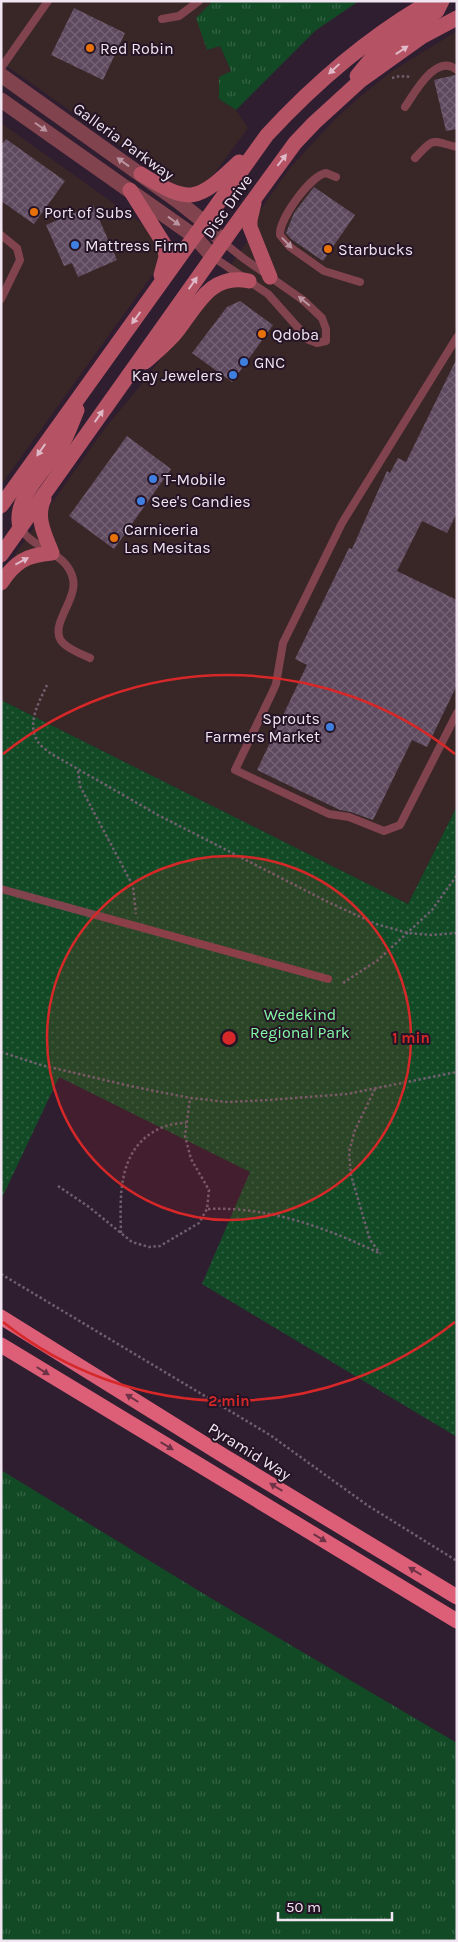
<svg xmlns="http://www.w3.org/2000/svg" width="458" height="1942" font-family="Karla,sans-serif">
<style>
.commercial{fill:#392627}
.grass{fill:url(#grass-tufts)}
.park{fill:url(#park-dots)}
.building{fill:url(#building-cross-hatch)}
.lines{fill:none;stroke-linecap:round;stroke-linejoin:round}
.path{stroke:#6f5f6f;stroke-width:2.5;stroke-dasharray:2.5 2.5;stroke-linecap:butt}
.service{stroke:#81444e;stroke-width:8}
.tertiary{stroke:#81444e;stroke-width:15}
.secondary{stroke:#b55365;stroke-width:15}
.primary{stroke:#dc5e77;stroke-width:15}
.oneway{fill:#dfb9c7}
.oneway2{fill:#b994a0}
.oneway3{fill:#6e3246}
.ring{fill:none;stroke:#d62828;stroke-width:2.5}
.food-dot{fill:#e8710a;stroke:#251426;stroke-width:2}
.shop-dot{fill:#3f7fe0;stroke:#251426;stroke-width:2}
.labels{text-anchor:middle;stroke-width:4;stroke-linejoin:round;paint-order:stroke}
.poi-label{font-size:16px;fill:#f1e5f1;stroke:#251426;text-anchor:start}
.street-label{font-size:16px;fill:#f1e5f1;stroke:#251426}
.park-label{font-size:16px;fill:#83f8a5;stroke:#251426}
.centre{fill:#d62828;stroke:#251426;stroke-width:2.5}
.ring-label{font-size:15px;text-anchor:middle;font-weight:bold;fill:#d62828;stroke:#251426;stroke-width:4;stroke-linejoin:round;paint-order:stroke}
</style>
<defs>
<pattern id="grass-tufts" width="24" height="20" patternUnits="userSpaceOnUse" patternTransform="scale(1.25)"><rect width="24" height="20" fill="#134a26"/><path d="M3 7l-1-3M5 7V3M7 7l1-3M15 17l-1-3M17 17v-4M19 17l1-3" fill="none" stroke="#366446"/></pattern>
<pattern id="park-dots" width="8" height="8" patternUnits="userSpaceOnUse" patternTransform="scale(1.25)"><rect width="8" height="8" fill="#134a26"/><path d="M2 2h.1M6 6h.1" fill="none" stroke="#366446" stroke-width="1.8" stroke-linecap="round"/></pattern>
<pattern id="building-cross-hatch" width="8" height="8" patternUnits="userSpaceOnUse" patternTransform="scale(1.25)"><rect width="8" height="8" fill="#5e4a5f"/><path d="M0 0l8 8M0 8l8-8" fill="none" stroke="#766476"/></pattern>
</defs>
<rect width="100%" height="100%" fill="#2f1d30"/>
<!-- commercial -->
<g class="commercial">
<path d="M1,1H215L208,50L220,46L231,72L219,99L236,110L248,128L208,182L200,188L178,187L1,62Z"/>
<path d="M457,31V806L408,904L1,700V593L8,581L16,553L105,428L140,386L208,297L256,229V216L289,169L335,119L362,95L392,71Z"/>
<path d="M1,123L144,225L159,247L158,267L1,485Z"/>
</g>
<!-- grass -->
<g class="grass">
<path d="M213,1H359L315,31L236,110L219,99V77L231,71L220,46L207,50L196,18Z"/>
<path d="M1,1470L209,1597L457,1743V1941H1Z"/>
</g>
<!-- park -->
<path class="park" d="M1,700L408,904L457,806V1437L202,1284L250,1172L59,1077L1,1200Z"/>
<!-- building -->
<g class="building">
<path d="M74,8L125,33L103,80L51,55Z"/>
<path d="M455,75L457,76V129L446,131L434,80Z"/>
<path d="M6,139L65,181L34,224L1,201V145Z"/>
<path d="M314,187L355,215L323,261L291,239L286,233L294,213Z"/>
<path d="M93,205L117,260L78,277L72,263L64,266L46,225Z"/>
<path d="M240,301L273,325L232,382L192,353L227,307Z"/>
<path d="M457,358V513L447,533L422,521L397,571L457,600V685L427,747L412,740L373,820L351,812L340,810L257,770L307,665L295,659L349,548L352,549L387,471L390,473L398,458L406,462Z"/>
<path d="M127,436L171,469L114,549L69,516Z"/>
</g>
<g class="lines">
<!-- path -->
<g class="path">
<path d="M392,78L400,76L411,77"/>
<path d="M47,685C39,702 26,724 38,742C41,746 46,750 50,753L158,815L328,902L376,924L408,933L432,935L457,933"/>
<path d="M78,771L80,786L133,886L136,914"/>
<path d="M343,983L378,960L432,910L457,875"/>
<path d="M1,1052L41,1065L130,1086L190,1098L228,1102L269,1100L347,1094L457,1072"/>
<path d="M375,1089L355,1130L349,1152L351,1175L370,1240L380,1253"/>
<path d="M58,1186L89,1207L132,1242L149,1247L160,1246L199,1223L207,1209L209,1190L191,1159L185,1136L190,1098"/>
<path d="M208,1209C268,1206 327,1228 381,1254"/>
<path d="M121,1233C120,1196 118,1154 153,1132C163,1126 174,1123 186,1123"/>
<path d="M1,1274L270,1435L367,1505L457,1561"/>
</g>
<!-- service -->
<g class="service">
<path d="M162,19L179,16L199,1"/>
<path d="M1,68L48,1"/>
<path d="M405,107C414,94 436,52 457,70"/>
<path d="M415,158C435,136 431,141 457,147"/>
<path d="M336,177L326,173C310,176 279,219 280,235L290,247L324,271L360,282"/>
<path d="M1,235L17,248L20,260L1,299"/>
<path d="M213,257L268,294L309,340L317,343L326,341V329L322,318L303,300L243,258L223,242"/>
<path d="M457,337L342,523L283,643L276,684L272,693L235,770L329,814L349,817L384,831L400,825L457,713"/>
<path d="M20,527C32,550 67,551 73,579C78,600 47,627 63,643C70,650 81,654 90,658"/>
<path d="M1,889L328,979"/>
</g>
<!-- tertiary -->
<g class="tertiary">
<path d="M1,75L179,202L204,222L223,242"/>
<path d="M1,100L194,236L213,257"/>
</g>
<!-- secondary -->
<g class="secondary">
<path d="M357,76L375,54L431,16L437,11L442,1"/>
<path d="M141,174C191,205 197,202 239,162"/>
<path d="M130,190L164,244L166,257L161,275"/>
<path d="M254,203L250,220V227L270,277"/>
<path d="M145,362C156,352 169,342 178,330C198,304 211,273 249,281"/>
<path d="M1,506L267,135C316,82 368,37 431,1"/>
<path d="M20,527C12,499 47,468 61,446C68,435 72,422 77,410"/>
<path d="M1,555L233,228L295,143L314,123L360,81L423,36L457,18"/>
<path d="M1,583C15,562 26,555 52,553C45,535 35,517 44,499"/>
</g>
<!-- primary -->
<g class="primary">
<path d="M1,1317L224,1456L457,1597"/>
<path d="M1,1345L457,1621"/>
</g>
</g>
<!-- one-way arrows -->
<defs><path id="oneway-solid" d="M-6-.8H1V-3.2L6.5 0L1 3.2V.8H-6Z" transform="scale(1.25)"/></defs>
<g class="oneway">
<use href="#oneway-solid" transform="translate(402 50) rotate(-34)"/>
<use href="#oneway-solid" transform="translate(334 69) rotate(137)"/>
<use href="#oneway-solid" transform="translate(282 160) rotate(-52)"/>
<use href="#oneway-solid" transform="translate(193 283) rotate(-55)"/>
<use href="#oneway-solid" transform="translate(136 318) rotate(126)"/>
<use href="#oneway-solid" transform="translate(99 416) rotate(-55)"/>
<use href="#oneway-solid" transform="translate(41 450) rotate(125)"/>
<use href="#oneway-solid" transform="translate(22 561) rotate(-28)"/>
</g>
<g class="oneway2">
<use href="#oneway-solid" transform="translate(41 127) rotate(35)"/>
<use href="#oneway-solid" transform="translate(123 162) rotate(-144)"/>
<use href="#oneway-solid" transform="translate(174 221) rotate(36)"/>
<use href="#oneway-solid" transform="translate(287 243) rotate(46)"/>
<use href="#oneway-solid" transform="translate(304 301) rotate(-140)"/>
</g>
<g class="oneway3">
<use href="#oneway-solid" transform="translate(43 1371) rotate(32)"/>
<use href="#oneway-solid" transform="translate(132 1398) rotate(-148)"/>
<use href="#oneway-solid" transform="translate(167 1446) rotate(31)"/>
<use href="#oneway-solid" transform="translate(276 1487) rotate(-149)"/>
<use href="#oneway-solid" transform="translate(320 1538) rotate(31)"/>
<use href="#oneway-solid" transform="translate(415 1571) rotate(-149)"/>
</g>
<!-- distance rings -->
<circle cx="229" cy="1038" r="182" fill="#d62828" fill-opacity=".12"/>
<g class="ring">
<circle cx="229" cy="1038" r="182"/>
<path d="M455 1322A363 363 0 0 1 3 1322M3 754A363 363 0 0 1 455 754"/>
</g>
<!-- markers -->
<g class="food-dot">
<circle cx="90" cy="48" r="5"/>
<circle cx="34" cy="212" r="5"/>
<circle cx="328" cy="249" r="5"/>
<circle cx="262" cy="334" r="5"/>
<circle cx="114" cy="538" r="5"/>
</g>
<g class="shop-dot">
<circle cx="75" cy="245" r="5"/>
<circle cx="244" cy="362" r="5"/>
<circle cx="233" cy="375" r="5"/>
<circle cx="153" cy="479" r="5"/>
<circle cx="141" cy="501" r="5"/>
<circle cx="330" cy="727" r="5"/>
</g>
<g class="labels">
<!-- poi labels -->
<g class="poi-label">
<text x="100" y="54">Red Robin</text>
<text x="44" y="218">Port of Subs</text>
<text x="85" y="251">Mattress Firm</text>
<text x="338" y="255">Starbucks</text>
<text x="272" y="340">Qdoba</text>
<text x="254" y="368">GNC</text>
<text x="223" y="381" text-anchor="end">Kay Jewelers</text>
<text x="163" y="485">T-Mobile</text>
<text x="151" y="507">See's Candies</text>
<text x="124" y="535">Carniceria<tspan x="124" dy="18">Las Mesitas</tspan></text>
<text x="320" y="724" text-anchor="end">Sprouts<tspan x="320" dy="18">Farmers Market</tspan></text>
</g>
<!-- street labels -->
<g class="street-label">
<text transform="translate(124 141) rotate(36)" y="6">Galleria Parkway</text>
<text transform="translate(227 206) rotate(-55)" y="6">Disc Drive</text>
<text transform="translate(250 1451) rotate(32)" y="6">Pyramid Way</text>
</g>
<!-- park labels -->
<g class="park-label">
<text x="300" y="1020">Wedekind<tspan x="300" dy="18">Regional Park</tspan></text>
</g>
</g>
<circle cx="229" cy="1038" r="8" class="centre"/>
<g class="ring-label">
<text x="411" y="1043">1 min</text>
<text x="229" y="1406">2 min</text>
</g>
<!-- border -->
<rect width="458" height="1942" fill="none" stroke="#f1e5f1" stroke-width="5"/>
<!-- scale -->
<path d="M278 1912v8h114v-8" fill="none" stroke="#f1e5f1" stroke-width="2.5"/>
<text x="286" y="1912" font-size="15" fill="#f1e5f1" stroke="#251426" stroke-width="4" paint-order="stroke">50 m</text>
</svg>
